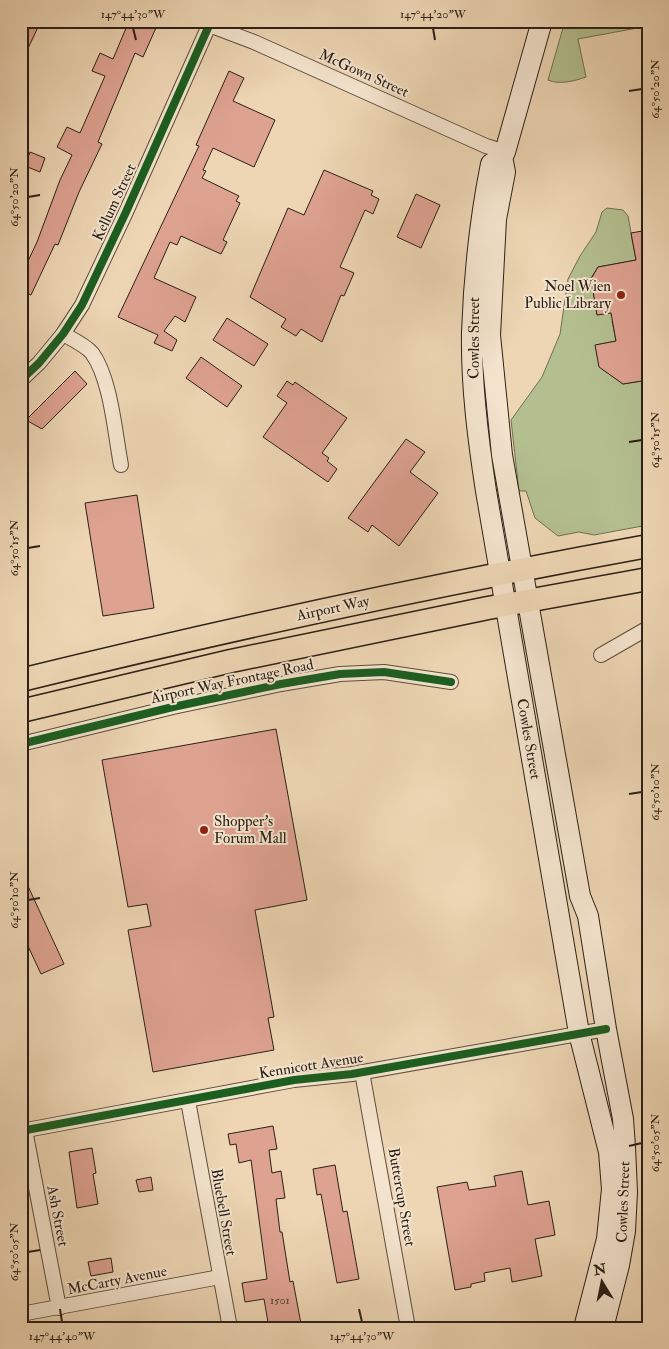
<svg xmlns="http://www.w3.org/2000/svg" width="669" height="1349" font-family="'IM FELL Double Pica',serif">
<style>
.green{fill:#b4bf90;stroke:#707054}
.building{fill:#dea291;stroke:#2b2017}
.lines{fill:none;stroke-linecap:round;stroke-linejoin:round}
.street-casing{stroke:#5c4e3e;stroke-width:16}
.secondary-casing{stroke:#2b2017;stroke-width:22}
.primary-casing{stroke:#2b2017;stroke-width:25}
.street{stroke:#f4e4ce;stroke-width:14}
.secondary{stroke:#f4e4ce;stroke-width:20}
.primary{stroke:#eed6b4;stroke-width:22}
.cycleway-casing{stroke:#f4e4ce;stroke-width:11}
.cycleway{stroke:#1b5e20;stroke-width:8}
.ticks{fill:none;stroke:#2b2017;stroke-width:2}
.poi-dot{fill:#8f2418;stroke:#f4e4ce;stroke-width:2}
.labels{text-anchor:middle;stroke-width:4;stroke-linejoin:round;paint-order:stroke}
.number-label{font-size:12px;fill:#584036}
.street-label{font-size:15px;fill:#2b2017;stroke:#f4e4ce}
.poi-label{font-size:15px;fill:#2b2017;stroke:#f4e4ce;text-anchor:end}
.neatline{fill:none;stroke:#2b2017;stroke-width:2}
.ticks-label{font-size:12px;text-anchor:middle;fill:#2b2017}
</style>
<rect width="100%" height="100%" fill="#eed6b4"/>
<filter id="stains"><feTurbulence type="fractalNoise" baseFrequency=".004" numOctaves="4"/><feColorMatrix values="0 0 0 0 .2 0 0 0 0 .09 0 0 0 0 .02 0 0 0 .5 -.17"/></filter>
<radialGradient id="worn" r=".72"><stop offset=".6" stop-color="#630" stop-opacity="0"/><stop offset="1" stop-color="#630" stop-opacity=".3"/></radialGradient>
<!-- green -->
<g class="green">
<path d="M565,21H648V26L578,39L586,77C575,81 559,85 548,80Z"/>
<path d="M607,208L623,210L628,216L636,260L598,267L591,278L597,315L620,311L622,319L612,321L616,341L596,345L600,367L623,384L648,380V525L594,535L579,532L558,536L535,518L526,491H519L511,420L542,377L560,334L568,279L580,256L596,232L602,212Z"/>
</g>
<!-- building -->
<g class="building">
<path d="M21,21H41L21,63Z"/>
<path d="M129,21H159L143,57L135,53L98,142L102,144L79,192L58,245L55,244L31,295L21,290V276L37,242L60,180L72,155L57,147L67,127L80,133L105,76L92,71L100,53L113,59Z"/>
<path d="M229,71L244,78L233,101L275,120L254,167L213,148L203,170L206,171L202,178L239,196L236,201L240,203L223,240L227,242L221,254L181,236L177,245L170,242L154,278L196,297L185,322L175,316L164,331L177,340L172,351L154,343L158,335L118,317L199,146L196,145Z"/>
<path d="M30,152L45,158L40,172L25,166Z"/>
<path d="M324,170L373,191L371,195L379,199L373,214L365,210L340,267L354,273L344,296L341,295L322,342L301,329L296,336L281,327L286,319L250,297L288,208L304,215Z"/>
<path d="M416,194L440,205L421,248L397,237Z"/>
<path d="M648,230V380L623,384L599,367L595,345L616,341L611,313L597,315L591,279L598,267L636,260L631,233Z"/>
<path d="M227,318L268,344L254,366L213,340Z"/>
<path d="M201,357L242,386L227,407L186,378Z"/>
<path d="M75,371L87,384L42,429L26,420Z"/>
<path d="M287,381L293,385L295,382L347,418L322,453L329,458L327,461L337,469L328,482L263,437L287,403L277,396Z"/>
<path d="M406,439L425,452L410,472L438,493L399,546L372,525L368,532L348,518Z"/>
<path d="M137,495L154,608L103,616L85,503Z"/>
<path d="M276,729L307,900L255,910L274,1017L268,1018L274,1050L153,1072L128,930L151,926L147,904L128,907L102,760Z"/>
<path d="M21,871L64,964L41,974L21,931Z"/>
<path d="M273,1126L277,1149L269,1150L272,1173L281,1171L285,1198L276,1199L280,1232H282L290,1282L293,1281L301,1324L282,1328H269L264,1299L245,1302L242,1283L267,1279L251,1160L239,1163L236,1144L230,1145L228,1134Z"/>
<path d="M92,1148L96,1173L93,1174L98,1204L77,1208L69,1152Z"/>
<path d="M335,1165L343,1212L347,1211L359,1279L337,1283L321,1194L317,1195L313,1169Z"/>
<path d="M522,1171L528,1205L549,1201L555,1235L535,1239L542,1276L512,1282L510,1268L484,1273L485,1281L471,1284V1287L455,1290L437,1187L467,1182L469,1190L496,1186L494,1176Z"/>
<path d="M151,1177L153,1190L139,1192L136,1180Z"/>
<path d="M111,1258L113,1272L91,1276L88,1262Z"/>
</g>
<g class="lines">
<defs>
<g id="street">
<path d="M209,25L254,42L486,146L505,152"/>
<path d="M63,334C72,339 85,345 92,353C111,379 115,434 121,465"/>
<path d="M21,380L39,363L63,334L82,305L126,212L211,21"/>
<path d="M601,655L648,628"/>
<path d="M21,744L173,707L281,684L340,674L384,672L451,682"/>
<path d="M362,1072L408,1328"/>
<path d="M188,1101L230,1328"/>
<path d="M25,1130L59,1308"/>
<path d="M21,1131L294,1080L352,1074L606,1029"/>
<path d="M21,1314L220,1277"/>
</g>
<g id="secondary">
<path d="M542,21L505,152L502,157L491,164C480,219 474,276 472,332C471,385 478,439 486,491L579,1033L609,1152L612,1189L607,1239L584,1328"/>
<path d="M502,157L505,172L496,219L490,335L502,455L580,896L588,916L606,1029L623,1119L625,1147L627,1192L625,1231L619,1265L603,1328"/>
</g>
<g id="primary">
<path d="M21,680C229,629 438,584 648,546"/>
<path d="M21,711L231,661L488,608L648,579"/>
</g>
</defs>
<!-- street casing -->
<use href="#street" class="street-casing"/>
<!-- secondary casing -->
<use href="#secondary" class="secondary-casing"/>
<!-- primary casing -->
<use href="#primary" class="primary-casing"/>
<!-- street -->
<use href="#street" class="street"/>
<!-- secondary -->
<use href="#secondary" class="secondary"/>
<!-- primary -->
<use href="#primary" class="primary"/>
<defs>
<g id="cycleway">
<path d="M21,380L39,363L63,334L82,305L126,212L211,21"/>
<path d="M21,744L173,707L281,684L340,674L384,672L451,682"/>
<path d="M21,1131L294,1080L352,1074L606,1029"/>
</g>
</defs>
<!-- cycleway casing -->
<use href="#cycleway" class="cycleway-casing"/>
<!-- cycleway -->
<use href="#cycleway" class="cycleway"/>
</g>
<!-- ticks -->
<path class="ticks" d="M133,28L136,40M433,28L435,40M629,91L642,89M28,197L40,195M629,442L642,440M28,548L40,546M629,794L642,792M28,900L40,898M629,1146L642,1143M28,1252L40,1250M60,1309L62,1322M359,1309L362,1322"/>
<!-- markers -->
<g class="poi-dot">
<circle cx="621" cy="295" r="5"/>
<circle cx="204" cy="830" r="5"/>
</g>
<g class="labels">
<!-- number labels -->
<g class="number-label">
<text x="280" y="1304">1501</text>
</g>
<!-- street labels -->
<g class="street-label">
<text transform="translate(364 73) rotate(24)" y="5">McGown Street</text>
<text transform="translate(114 202) rotate(-65)" y="5">Kellum Street</text>
<text transform="translate(474 338) rotate(-90)" y="5">Cowles Street</text>
<text transform="translate(333 608) rotate(-12)" y="5">Airport Way</text>
<text transform="translate(232 681) rotate(-12)" y="5">Airport Way Frontage Road</text>
<text transform="translate(529 739) rotate(80)" y="5">Cowles Street</text>
<text transform="translate(311 1065) rotate(-9)" y="5">Kennicott Avenue</text>
<text transform="translate(402 1197) rotate(80)" y="5">Buttercup Street</text>
<text transform="translate(623 1202) rotate(-88)" y="5">Cowles Street</text>
<text transform="translate(224 1212) rotate(80)" y="5">Bluebell Street</text>
<text transform="translate(58 1216) rotate(79)" y="5">Ash Street</text>
<text transform="translate(117 1280) rotate(-11)" y="5">McCarty Avenue</text>
</g>
<!-- poi labels -->
<g class="poi-label">
<text x="611" y="291">Noel Wien<tspan x="611" dy="17">Public Library</tspan></text>
<text x="214" y="826" text-anchor="start">Shopper's<tspan x="214" dy="17">Forum Mall</tspan></text>
</g>
</g>
<!-- margin -->
<rect width="669" height="1349" fill="none" stroke="#eed6b4" stroke-width="55"/>
<!-- north arrow -->
<g transform="translate(602 1282) rotate(350)" stroke="#f4e4ce" stroke-width="4" paint-order="stroke">
<path d="M0-4L9 19L0 12L-9 19Z" fill="#2b2017"/>
<text y="-8" font-size="14" font-weight="bold" text-anchor="middle" fill="#2b2017">N</text>
</g>
<rect x="28" y="28" width="614" height="1294" class="neatline"/>
<g class="ticks-label">
<text x="133" y="18">147°44'30"W</text>
<text x="433" y="18">147°44'20"W</text>
<text transform="translate(655 89) rotate(-90)" y="4">64°50'20"N</text>
<text transform="translate(14 197) rotate(-90)" y="4">64°50'20"N</text>
<text transform="translate(655 440) rotate(-90)" y="4">64°50'15"N</text>
<text transform="translate(14 548) rotate(-90)" y="4">64°50'15"N</text>
<text transform="translate(655 792) rotate(-90)" y="4">64°50'10"N</text>
<text transform="translate(14 900) rotate(-90)" y="4">64°50'10"N</text>
<text transform="translate(655 1143) rotate(-90)" y="4">64°50'05"N</text>
<text transform="translate(14 1252) rotate(-90)" y="4">64°50'05"N</text>
<text x="62" y="1340">147°44'40"W</text>
<text x="362" y="1340">147°44'30"W</text>
</g>
<rect width="100%" height="100%" filter="url(#stains)"/>
<rect width="100%" height="100%" fill="url(#worn)"/>
</svg>
